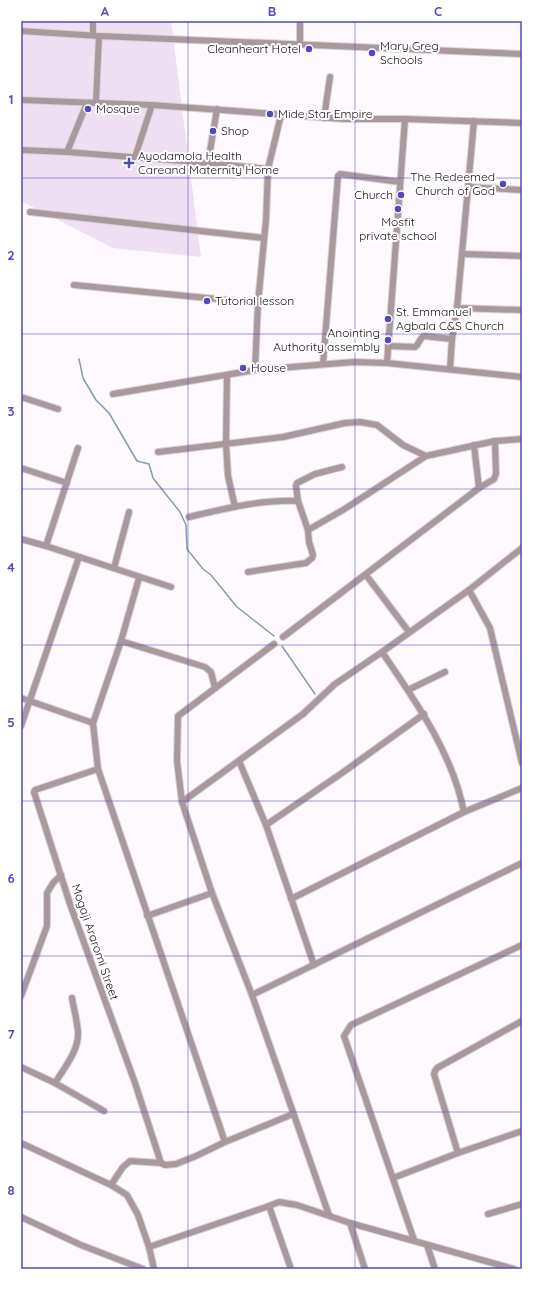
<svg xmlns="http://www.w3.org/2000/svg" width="543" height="1290" font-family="Quicksand,sans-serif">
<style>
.green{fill:#eee0f2}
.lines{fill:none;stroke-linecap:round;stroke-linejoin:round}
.stream{stroke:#879cad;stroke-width:1.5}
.street-casing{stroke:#d8d4da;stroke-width:8}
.street{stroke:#aa999c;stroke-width:6}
.grid{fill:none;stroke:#5348bf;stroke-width:1;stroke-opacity:0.55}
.poi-dot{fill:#5348bf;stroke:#fff;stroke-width:1.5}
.labels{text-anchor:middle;stroke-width:4;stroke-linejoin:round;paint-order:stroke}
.poi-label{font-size:12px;fill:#160f18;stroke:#fff;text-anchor:start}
.street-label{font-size:12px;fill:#160f18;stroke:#fff}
.neatline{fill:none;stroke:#5348bf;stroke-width:1.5}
.grid-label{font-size:13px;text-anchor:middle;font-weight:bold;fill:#5348bf}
</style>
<rect width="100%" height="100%" fill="#fdf9ff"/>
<!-- green -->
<path class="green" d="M21,21H171L201,257L113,248L21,201Z"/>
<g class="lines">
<!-- stream -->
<g class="stream">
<path d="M79,359L83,378L93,395L96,400L109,413L137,461L149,464L153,478L180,512L186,525L187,549L203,569L211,575L237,607L274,636"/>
<path d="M282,646L315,694"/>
</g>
<defs>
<g id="street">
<path d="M21,31L99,36L522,54"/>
<path d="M93,35V21"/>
<path d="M300,44V21"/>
<path d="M21,100L152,105L344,119H405L522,123"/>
<path d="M96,102L99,36"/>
<path d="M324,118L330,77"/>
<path d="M21,150L67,152L208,163L268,169"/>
<path d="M67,152L87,103"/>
<path d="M135,157L152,105"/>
<path d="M208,163L217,109"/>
<path d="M468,187L522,190"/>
<path d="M30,212L264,238"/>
<path d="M462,254L522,256"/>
<path d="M74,285L258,303"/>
<path d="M457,308L522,310"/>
<path d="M388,346L415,347C420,344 419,338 424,336L452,339"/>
<path d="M387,363L405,119"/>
<path d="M323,364L338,176L340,174L400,182"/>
<path d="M450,369L452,339L457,308L474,121"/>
<path d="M255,370L258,303L266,220L268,169L281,115"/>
<path d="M227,375L226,444L228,476L235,507"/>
<path d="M113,394L255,370L354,362L387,363L522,377"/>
<path d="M21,397L58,409"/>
<path d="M474,445L479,488"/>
<path d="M158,452L283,437L345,423L360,422L377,425L403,445L426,456"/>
<path d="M21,468L67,483"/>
<path d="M189,517C223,509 263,499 298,501"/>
<path d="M308,530L343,510L426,456L495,441L522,439"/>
<path d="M21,539L46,546L171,587"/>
<path d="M46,546L78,448"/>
<path d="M114,568L129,512"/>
<path d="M248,572L306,563L312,558L313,555L309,542L308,530L298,501L296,486L297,483L315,474L342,467"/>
<path d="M366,575L409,632"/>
<path d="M139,578L121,641L93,723L98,769L225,1142"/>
<path d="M469,590L490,628L522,763"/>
<path d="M283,637L479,488L494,479L496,474L495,441"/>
<path d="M121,641L205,667L211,672L215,688"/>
<path d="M274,644L178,716L177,761L182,802L212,893L252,995L329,1215"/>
<path d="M382,652C416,702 452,752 464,812"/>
<path d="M408,690L445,672"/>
<path d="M21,698L93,723"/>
<path d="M21,726L79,557"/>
<path d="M239,761L266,825L314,965"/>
<path d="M98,769L35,790L34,792L70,904L135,1083L161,1163"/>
<path d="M182,802L303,714L335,684L382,652L469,590L522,548"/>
<path d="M266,825L342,773L424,714"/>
<path d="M291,899L464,812L522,788"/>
<path d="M147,916L212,893"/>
<path d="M252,995L522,863"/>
<path d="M21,996L47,926V893L53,883L61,875"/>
<path d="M21,1067L55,1083L104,1111"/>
<path d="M55,1083C64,1068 79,1051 78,1032C77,1021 74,1009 72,998"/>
<path d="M21,1143L111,1185L127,1195L138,1215L149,1247L154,1269"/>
<path d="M458,1153L434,1074L435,1071L437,1068L522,1021"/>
<path d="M393,1178L458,1153L522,1131"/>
<path d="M111,1185L123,1167L130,1161L161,1163L165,1165L176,1164L196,1156L225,1142L293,1114"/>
<path d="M269,1206L291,1269"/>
<path d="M488,1214L522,1204"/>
<path d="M21,1217L81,1245L143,1269"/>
<path d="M350,1223L365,1269"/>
<path d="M414,1240L344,1036L351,1025L522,945"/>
<path d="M427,1245L435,1269"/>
<path d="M149,1247L269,1206L279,1202L297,1205L350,1223L514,1269"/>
</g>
</defs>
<!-- street casing -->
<use href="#street" class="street-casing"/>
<!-- street -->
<use href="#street" class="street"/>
</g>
<!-- grid -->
<path class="grid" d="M188,21V1269M355,21V1269M21,178H522M21,334H522M21,489H522M21,645H522M21,801H522M21,956H522M21,1112H522"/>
<!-- markers -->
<g class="poi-dot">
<circle cx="309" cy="49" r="4"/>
<circle cx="372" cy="53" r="4"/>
<circle cx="88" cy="109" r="4"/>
<circle cx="270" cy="114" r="4"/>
<circle cx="213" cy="131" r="4"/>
<path d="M127 157h4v4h4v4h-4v4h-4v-4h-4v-4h4z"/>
<circle cx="503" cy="184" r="4"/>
<circle cx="401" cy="195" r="4"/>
<circle cx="398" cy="209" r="4"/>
<circle cx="207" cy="301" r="4"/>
<circle cx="388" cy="319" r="4"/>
<circle cx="388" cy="340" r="4"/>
<circle cx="243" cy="368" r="4"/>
</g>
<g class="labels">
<!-- poi labels -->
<g class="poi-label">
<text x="380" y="50">Mary Greg<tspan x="380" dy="14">Schools</tspan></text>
<text x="301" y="53" text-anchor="end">Cleanheart Hotel</text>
<text x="96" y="113">Mosque</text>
<text x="278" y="118">Mide Star Empire</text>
<text x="221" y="135">Shop</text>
<text x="138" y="160">Ayodamola Health<tspan x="138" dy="14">Careand Maternity Home</tspan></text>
<text x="495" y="181" text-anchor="end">The Redeemed<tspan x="495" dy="14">Church of God</tspan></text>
<text x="393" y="199" text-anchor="end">Church</text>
<text x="398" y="226" text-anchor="middle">Mosfit<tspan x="398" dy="14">private school</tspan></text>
<text x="215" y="305">Tutorial lesson</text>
<text x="396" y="316">St. Emmanuel<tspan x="396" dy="14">Agbala C&amp;S Church</tspan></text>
<text x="380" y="337" text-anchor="end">Anointing<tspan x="380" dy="14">Authority assembly</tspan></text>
<text x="251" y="372">House</text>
</g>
<!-- street labels -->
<g class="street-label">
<text transform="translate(95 942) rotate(71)" y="4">Mogaji Araromi Street</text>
</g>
</g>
<!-- border -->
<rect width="543" height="1290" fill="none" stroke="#ffffff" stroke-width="44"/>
<rect x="22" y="22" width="499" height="1246" class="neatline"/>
<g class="grid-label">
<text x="105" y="16">A</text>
<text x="272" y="16">B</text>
<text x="438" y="16">C</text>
<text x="11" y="104">1</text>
<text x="11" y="260">2</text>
<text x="11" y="416">3</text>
<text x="11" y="572">4</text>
<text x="11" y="727">5</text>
<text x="11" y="883">6</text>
<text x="11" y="1039">7</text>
<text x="11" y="1195">8</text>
</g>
</svg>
